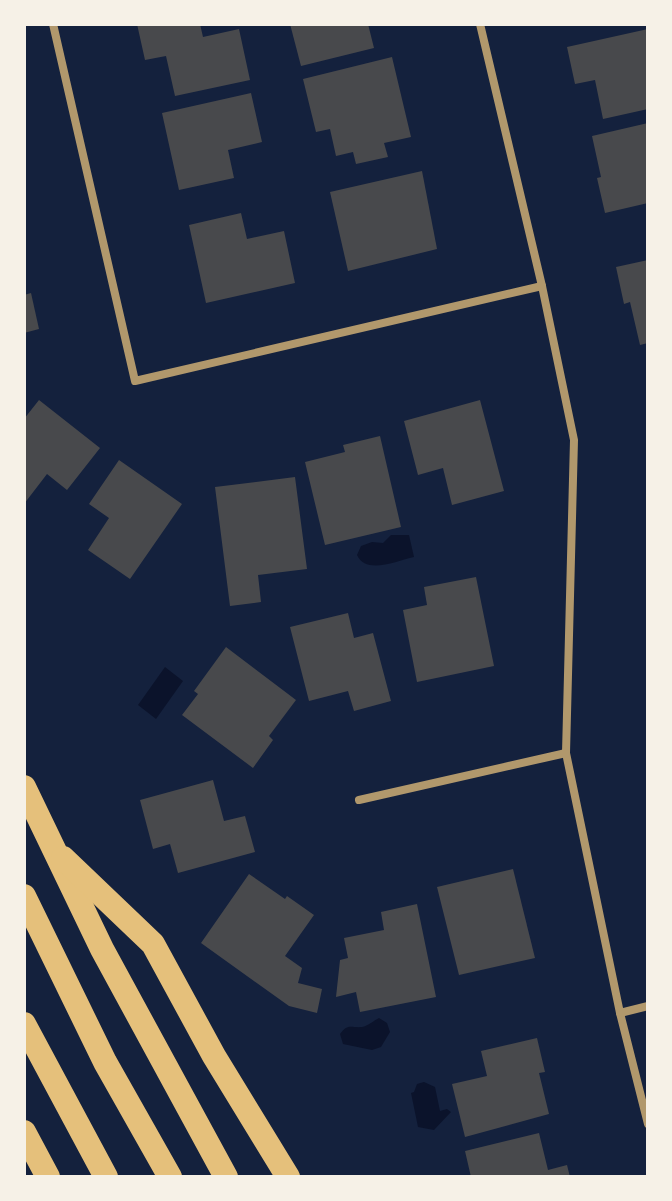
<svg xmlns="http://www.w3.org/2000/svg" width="672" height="1201" font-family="Ubuntu,sans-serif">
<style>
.water{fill:#0b132b}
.building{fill:#48494c}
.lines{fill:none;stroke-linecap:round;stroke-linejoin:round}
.minor{stroke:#b1986c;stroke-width:8}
.motorway{stroke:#e5c07b;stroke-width:24}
</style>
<rect width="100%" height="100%" fill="#14213d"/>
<!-- water -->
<g class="water">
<path d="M391,535H409L414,557C396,561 366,575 357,555L361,546L372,542L383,543Z"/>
<path d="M165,667L183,681L156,719L138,705Z"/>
<path d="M379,1018L387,1023L390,1032L381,1047L372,1050L343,1044L340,1034C348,1023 351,1028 362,1027C368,1026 373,1021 379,1018Z"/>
<path d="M424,1082L435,1087L440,1111L447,1109L451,1112L434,1130L418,1127L411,1093L414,1092L417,1084Z"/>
</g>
<!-- building -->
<g class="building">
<path d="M137,24H200L203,37L239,29L250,80L175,96L166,56L145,60Z"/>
<path d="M290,24H368L374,48L301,66Z"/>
<path d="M648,29V109L603,119L595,80L575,84L567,47Z"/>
<path d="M392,57L411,137L384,143L388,157L356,164L353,152L336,156L330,129L316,132L303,79Z"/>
<path d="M251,93L262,142L228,150L234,178L179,190L162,113Z"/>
<path d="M648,123V203L605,213L597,178L601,177L592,136Z"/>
<path d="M422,171L437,249L348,271L330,192Z"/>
<path d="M241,213L247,239L284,231L295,283L206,303L189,225Z"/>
<path d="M648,260V343L640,345L630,302L624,304L616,267Z"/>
<path d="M31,293L39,329L24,333V295Z"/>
<path d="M39,400L100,448L67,490L47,474L24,504V419Z"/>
<path d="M480,400L504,491L452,505L443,468L418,475L404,421Z"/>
<path d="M380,436L401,527L325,545L305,462L345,452L343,445Z"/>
<path d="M119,460L182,504L130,579L88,550L109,518L89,504Z"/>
<path d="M295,477L307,569L258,575L261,602L230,606L215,487Z"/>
<path d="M476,577L494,666L417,682L403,610L427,605L424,587Z"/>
<path d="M348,613L354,638L373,633L391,701L354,711L348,691L309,701L290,627Z"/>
<path d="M226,647L296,700L269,736L273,740L253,768L182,715L198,694L194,691Z"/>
<path d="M213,780L224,821L245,816L255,852L178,873L170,844L153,849L140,800Z"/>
<path d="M513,869L535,958L459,975L437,887Z"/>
<path d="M249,874L285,899L287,896L314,915L285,956L302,968L298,983L322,989L317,1013L289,1006L201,943Z"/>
<path d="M417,904L436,997L360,1012L356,992L336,997L340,960L348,958L344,938L384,930L381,912Z"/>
<path d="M537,1038L545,1072L539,1073L549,1114L465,1137L452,1084L487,1076L481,1051Z"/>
<path d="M539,1133L548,1170L567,1165L570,1177H471L465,1151Z"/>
</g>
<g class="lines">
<!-- minor -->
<g class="minor">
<path d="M53,24L135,381L542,286"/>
<path d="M480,24L542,286L574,440L566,753L620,1013L648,1124"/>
<path d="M359,800L566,753"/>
<path d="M620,1013L648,1006"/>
</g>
<!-- motorway -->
<g class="motorway">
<path d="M24,787L102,949L226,1177"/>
<path d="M63,858L153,944L214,1056L288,1177"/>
<path d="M24,896L105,1062L170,1177"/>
<path d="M24,1024L106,1177"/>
<path d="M24,1132L48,1177"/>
</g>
</g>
<!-- border -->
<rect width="672" height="1201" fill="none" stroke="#f6f1e7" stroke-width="52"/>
</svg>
